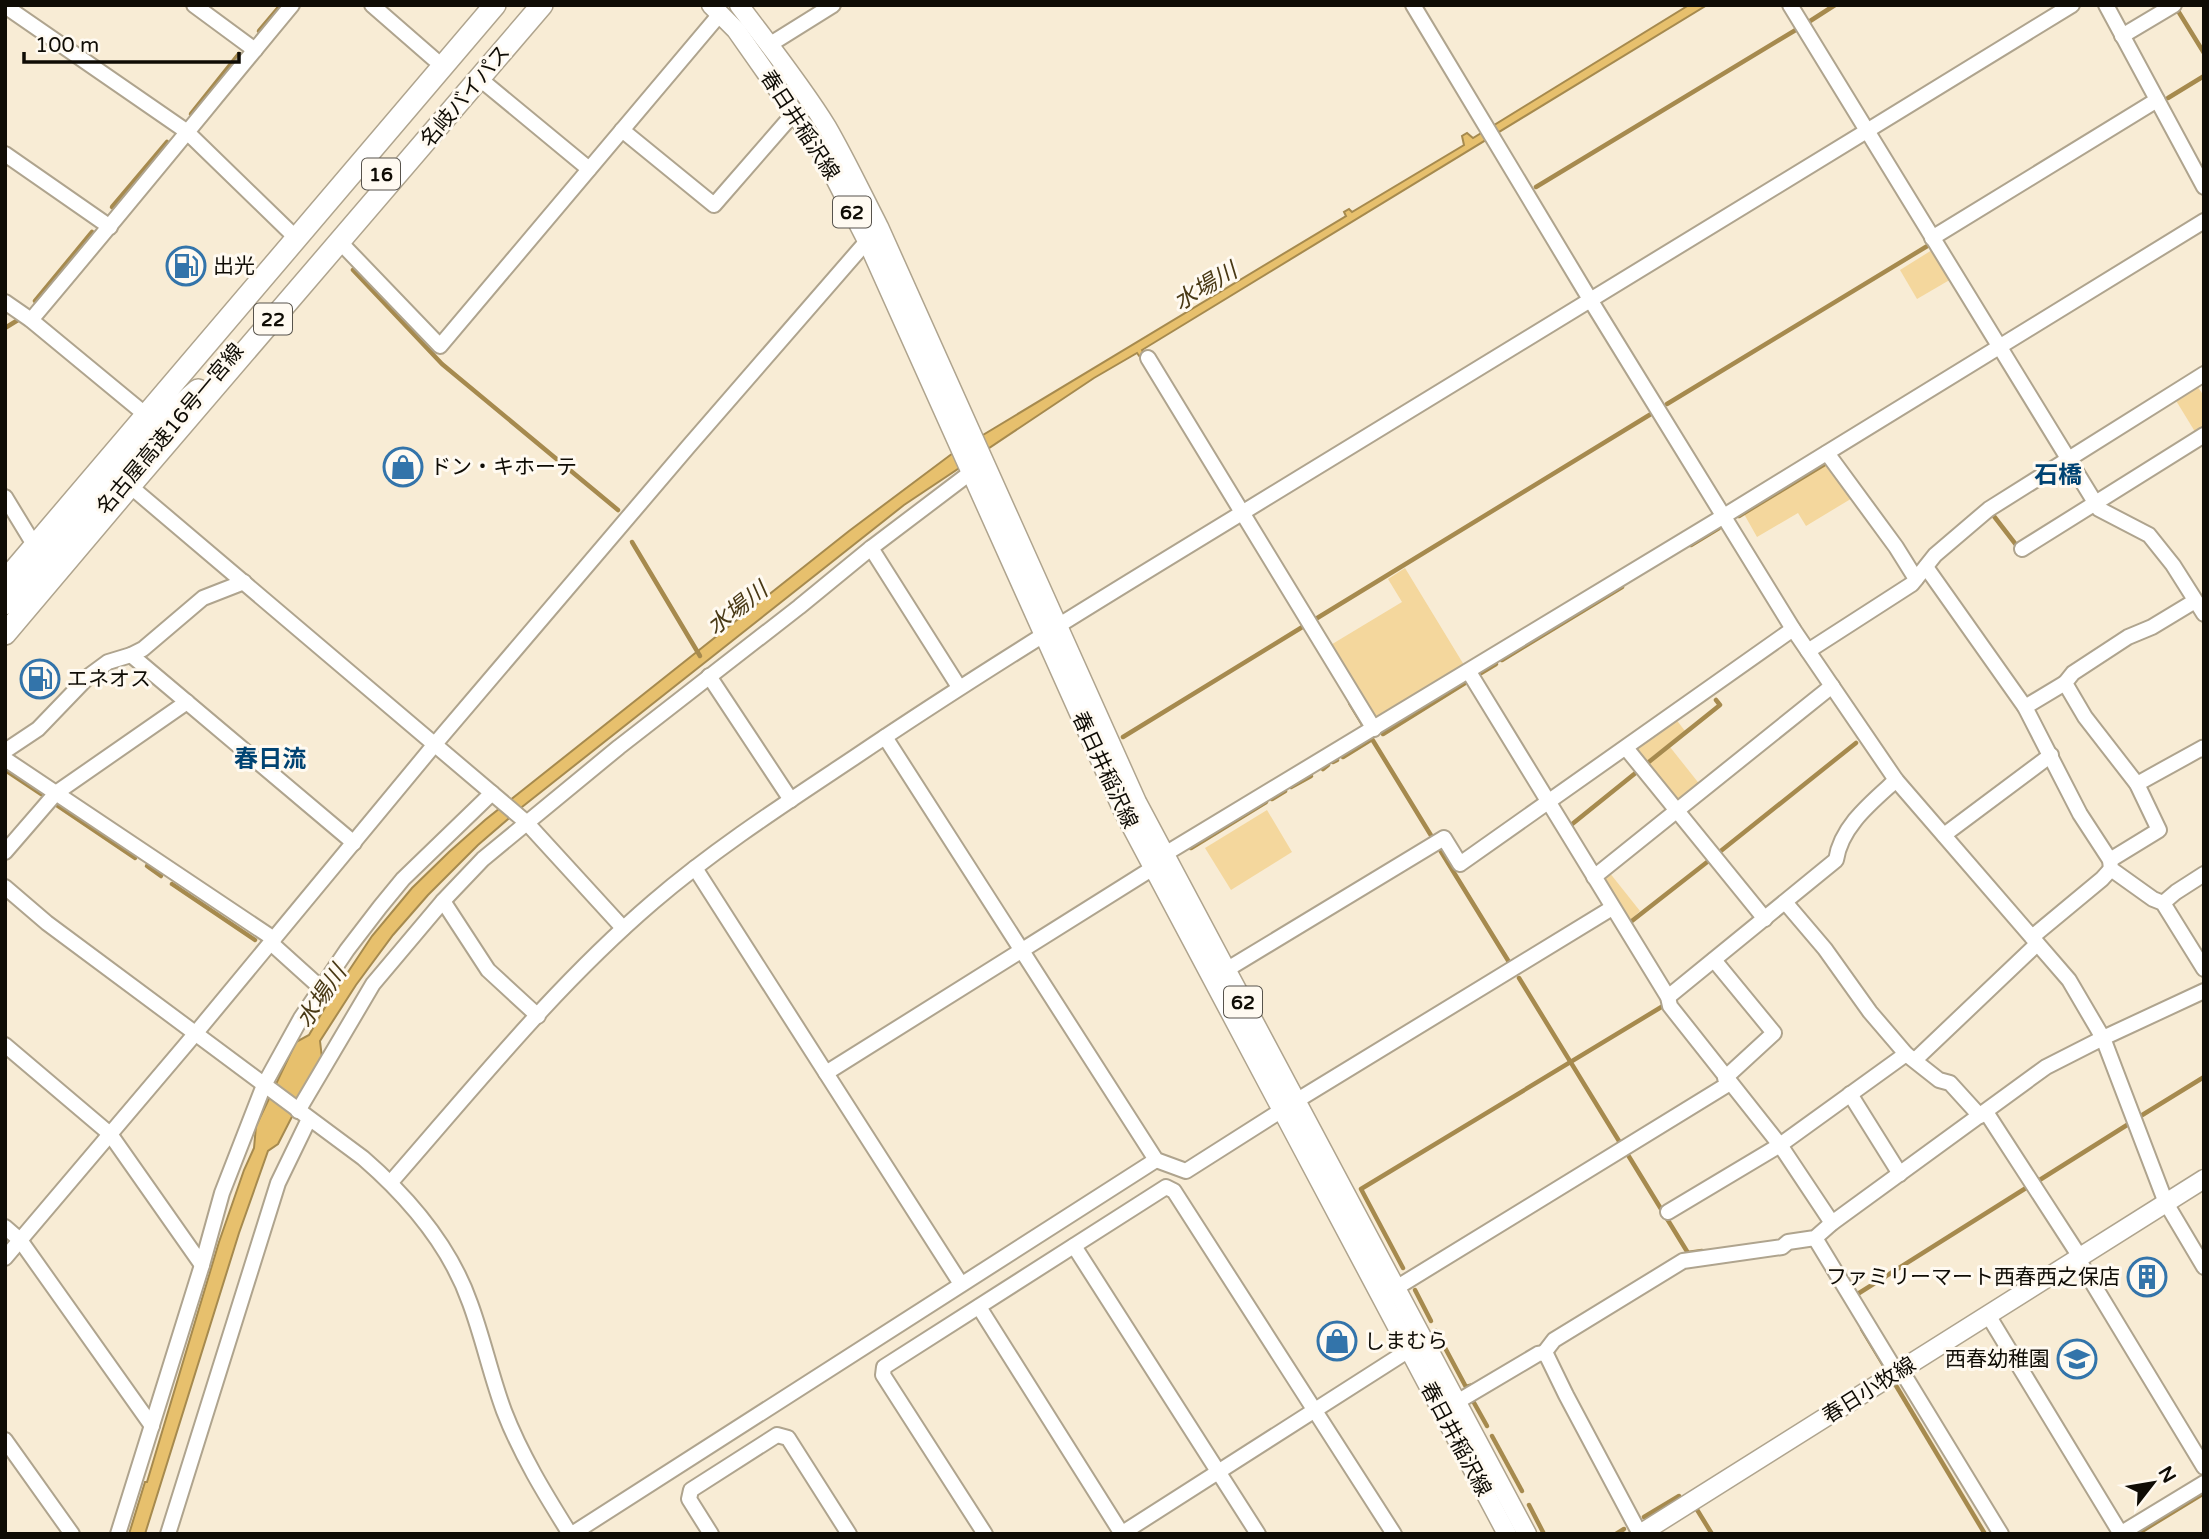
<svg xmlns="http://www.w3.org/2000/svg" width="2209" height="1539" font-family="'Varela Round','Noto Sans JP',sans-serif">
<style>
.green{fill:#f4d79d}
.water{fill:#e7c06d;stroke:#a68a4e;stroke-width:2}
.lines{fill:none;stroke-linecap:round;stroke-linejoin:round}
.stream{stroke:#a68a4e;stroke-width:4.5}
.minor-casing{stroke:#afa48e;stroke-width:18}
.major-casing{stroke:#afa48e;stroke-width:21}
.highway-casing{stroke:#afa48e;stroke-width:24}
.minor{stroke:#fff;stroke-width:14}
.major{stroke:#fff;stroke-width:18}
.highway{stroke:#fff;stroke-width:21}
.labels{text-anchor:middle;stroke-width:6;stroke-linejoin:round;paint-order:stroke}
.shield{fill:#fffaf1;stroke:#57534c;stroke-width:2}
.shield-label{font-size:19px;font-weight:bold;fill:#0f0c05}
.street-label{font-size:21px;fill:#0f0c05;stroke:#fffaf1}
.poi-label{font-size:21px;fill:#0f0c05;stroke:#fffaf1;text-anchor:start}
.water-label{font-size:23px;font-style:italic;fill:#493915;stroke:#fffaf1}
.quarter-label{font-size:24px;font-weight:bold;fill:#004372;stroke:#fffaf1}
</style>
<rect width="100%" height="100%" fill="#f8ecd5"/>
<!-- green -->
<g class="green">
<path d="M1932,250L1953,278L1917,299L1900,270Z"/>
<path d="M2197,386L2204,396V430L2197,435L2175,399Z"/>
<path d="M1829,463L1854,497L1806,526L1798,513L1757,537L1744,514Z"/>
<path d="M1405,568L1464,665L1374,720L1329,646L1402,602L1388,579Z"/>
<path d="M1675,718L1685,731L1643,764L1633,748Z"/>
<path d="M1670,747L1701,786L1678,803L1645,767Z"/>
<path d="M1267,810L1292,852L1231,890L1205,848Z"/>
<path d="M1609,872L1640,911L1629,921L1603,877Z"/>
</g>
<!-- water -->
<path class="water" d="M1689,5H1707L1142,350L1144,354L1140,357L1137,353L1094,378L904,505L522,807L478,845L428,895L393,935L356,985L320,1041L322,1058L278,1144L268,1151L239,1233L145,1534H129L145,1482H147L219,1242L244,1170L254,1148L256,1126L296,1042L309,1035L327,1004L323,1001L326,997L330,999L372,936L412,888L449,852L485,820L849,531L953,453L1346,216L1344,212L1349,209L1352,212L1464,145L1462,136L1467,133L1473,138Z"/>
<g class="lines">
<!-- stream -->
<g class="stream">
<path d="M2175,6L2204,53"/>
<path d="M1807,23L1835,5"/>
<path d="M259,31L281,5"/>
<path d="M2168,98L2204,76"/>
<path d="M191,114L239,54"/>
<path d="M1536,187L1799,28"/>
<path d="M112,207L167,142"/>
<path d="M353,270L442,364L618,510"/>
<path d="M35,301L92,232"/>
<path d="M5,328L18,320"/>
<path d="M1667,404L1929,245"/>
<path d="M1993,515L2017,546L2020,544"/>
<path d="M1739,516L1828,462"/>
<path d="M632,542L700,656"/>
<path d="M1691,545L1719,528"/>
<path d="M1314,620L1651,414"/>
<path d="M1502,660L1622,587"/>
<path d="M1481,673L1496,664"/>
<path d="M1350,703L1364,726"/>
<path d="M1383,734L1465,683"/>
<path d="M1123,737L1304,626"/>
<path d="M1343,757L1372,739L1432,837"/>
<path d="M1333,762L1337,760"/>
<path d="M1645,765L1720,705L1716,700"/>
<path d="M1323,769L1328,765"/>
<path d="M5,770L41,794"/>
<path d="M1291,787L1311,776"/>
<path d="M1272,799L1285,791"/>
<path d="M55,804L135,858"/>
<path d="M1571,825L1638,771"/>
<path d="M1191,848L1266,802"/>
<path d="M1440,850L1509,962"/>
<path d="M1717,854L1856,743"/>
<path d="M147,866L161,876"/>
<path d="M172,884L255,940"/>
<path d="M1628,924L1711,859"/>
<path d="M1519,978L1619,1141"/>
<path d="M2139,1117L2204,1077"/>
<path d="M1628,1155L1688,1253L1702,1251"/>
<path d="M2038,1181L2127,1125"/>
<path d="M1403,1268L1361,1189L1663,1006"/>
<path d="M1415,1290L1431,1321"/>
<path d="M1856,1295L2026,1188"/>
<path d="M1862,1329L1885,1367"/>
<path d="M1436,1331L1466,1387L1477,1384"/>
<path d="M1895,1384L1985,1534"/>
<path d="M1473,1401L1487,1426"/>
<path d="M1492,1436L1522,1491"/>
<path d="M1529,1505L1544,1534"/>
<path d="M1696,1508L1712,1534"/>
<path d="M1644,1517L1679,1496"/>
<path d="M1616,1534L1624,1529"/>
<path d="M2137,1534L2204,1493"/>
</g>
<defs>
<g id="minor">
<path d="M194,5L255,50"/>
<path d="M372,5L434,59"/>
<path d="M1413,5L1591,301L1793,629L1896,780L2069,980L2103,1038L2166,1203L2204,1267"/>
<path d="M1790,5L2099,509L2149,535L2173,565L2204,614"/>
<path d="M2106,5L2204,187"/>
<path d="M5,6L186,131L290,232"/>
<path d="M2122,36L2174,5"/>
<path d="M769,45L833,5"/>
<path d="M480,79L589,169"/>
<path d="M622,130L714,205L795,112"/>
<path d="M5,154L110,227"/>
<path d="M1932,238L2157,100"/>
<path d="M340,242L440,346L720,14"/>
<path d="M5,302L31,320L140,410"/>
<path d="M31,320C119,216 205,110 292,5"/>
<path d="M1148,358L1374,729"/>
<path d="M1827,453L1896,547L1916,579"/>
<path d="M130,486L526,822L623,928"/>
<path d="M5,497L30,538"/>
<path d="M871,548L959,687"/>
<path d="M2022,549L2204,435"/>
<path d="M1926,567L2025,707L2080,814L2110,860L2111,869L2153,899L2163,903L2204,969"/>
<path d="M1808,651L1912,584L1935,555L1989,509L2204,374"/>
<path d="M131,655L354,843"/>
<path d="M1469,672L1668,997L1670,1006L1780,1145L1832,1223"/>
<path d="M709,676L791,800"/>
<path d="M2025,707L2065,683"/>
<path d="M885,737L1156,1160L1186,1171L1282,1110"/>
<path d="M1626,748L1765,919"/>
<path d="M5,751L38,729L89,676L108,662L131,655L143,649L203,598L244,582"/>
<path d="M5,759L274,939"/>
<path d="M2137,784L2202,748L2204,750"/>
<path d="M1944,835L2051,755"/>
<path d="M5,852L56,793L187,702"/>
<path d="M1165,854L1724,516L2204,221"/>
<path d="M2110,860L2159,830L2137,784L2085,717L2065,683L2073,673L2128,637L2152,627L2195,601"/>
<path d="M695,868L826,1073"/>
<path d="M1594,877L1832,686"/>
<path d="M5,887L47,923L363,1158C408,1197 450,1246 470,1303C483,1338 491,1376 504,1411C521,1455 545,1494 570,1534"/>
<path d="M443,901L488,970L538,1016"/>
<path d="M1785,902L1825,949L1870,1012L1906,1054L1939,1080L1950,1083L1980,1116"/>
<path d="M2163,903L2176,892L2204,874"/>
<path d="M2032,937L2102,879L2111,869"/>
<path d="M271,943L322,989"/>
<path d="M1714,960L1774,1033L1725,1078"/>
<path d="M1226,970L1444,838L1460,864L1793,629"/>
<path d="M1668,997L1836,860C1841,826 1872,802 1896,780"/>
<path d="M5,1045L110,1134L202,1265"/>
<path d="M1915,1060L2037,944"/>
<path d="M1850,1094L1900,1174"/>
<path d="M1296,1101L1612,908"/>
<path d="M298,1111L373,984L443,901L483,859L619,747L799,607L871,548L970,473"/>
<path d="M1986,1112L2080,1257"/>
<path d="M391,1182C475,1086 556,985 653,902C716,848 786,803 855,757C984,670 1117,589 1250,508C1524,342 1798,173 2072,5"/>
<path d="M1668,1212L1780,1145L1906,1054"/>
<path d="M5,1227L20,1240L152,1426"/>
<path d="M1815,1238L1897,1373"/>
<path d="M1074,1246L1258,1534"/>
<path d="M5,1258L195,1034L435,744L688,447L867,241"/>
<path d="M2078,1259L2204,1467"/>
<path d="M961,1284L826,1073L1153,868"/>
<path d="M1396,1288L1730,1083"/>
<path d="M979,1307L1122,1534"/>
<path d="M1988,1315L2121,1534"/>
<path d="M1544,1353L1554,1340L1683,1261L1782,1247L1788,1242L1815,1238L1832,1223L2046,1067L2103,1038L2204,991"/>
<path d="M1901,1370L2001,1534"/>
<path d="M1457,1402L1538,1354L1544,1353L1547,1356L1566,1395L1640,1534"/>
<path d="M5,1440L72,1534"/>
<path d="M118,1534L202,1265L222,1193L264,1085L301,1018L347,950L380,907L403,879L492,793"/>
<path d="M168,1534L278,1183L309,1119"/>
<path d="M572,1534L1156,1160"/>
<path d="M711,1534L689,1499L691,1490L777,1435L788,1438L849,1534"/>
<path d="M985,1534L883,1375L884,1367L1166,1187L1174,1191L1394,1534"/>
<path d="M1121,1534L1409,1350"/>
<path d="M2120,1534L2204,1483"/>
</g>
<g id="major">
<path d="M711,5L736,30L821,151L867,241L1122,809L1507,1534"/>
<path d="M739,5C769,45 801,85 827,127C846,160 862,194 879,227L1137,802L1527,1534"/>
<path d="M1640,1534L2204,1179"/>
</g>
<g id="highway">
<path d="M5,581L495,5"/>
<path d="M5,604L159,424L198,390"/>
<path d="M5,634L130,486L542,5"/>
</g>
</defs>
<!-- minor casing -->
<use href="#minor" class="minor-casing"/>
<!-- major casing -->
<use href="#major" class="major-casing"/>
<!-- highway casing -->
<use href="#highway" class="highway-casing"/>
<!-- minor -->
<use href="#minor" class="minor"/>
<!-- major -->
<use href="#major" class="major"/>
<!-- highway -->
<use href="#highway" class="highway"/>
</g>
<!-- icons -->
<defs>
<symbol id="fuel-ring" viewBox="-11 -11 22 22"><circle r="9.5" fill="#fffaf1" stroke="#3374aa" stroke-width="1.5"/><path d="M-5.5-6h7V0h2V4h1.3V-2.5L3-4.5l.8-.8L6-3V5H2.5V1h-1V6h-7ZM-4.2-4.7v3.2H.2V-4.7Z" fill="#3374aa"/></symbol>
<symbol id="shop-ring" viewBox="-11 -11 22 22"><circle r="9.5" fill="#fffaf1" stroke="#3374aa" stroke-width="1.5"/><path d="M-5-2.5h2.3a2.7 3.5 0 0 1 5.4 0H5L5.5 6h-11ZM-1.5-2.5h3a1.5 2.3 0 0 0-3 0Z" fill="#3374aa"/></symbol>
<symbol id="building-ring" viewBox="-11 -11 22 22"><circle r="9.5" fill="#fffaf1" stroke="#3374aa" stroke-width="1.5"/><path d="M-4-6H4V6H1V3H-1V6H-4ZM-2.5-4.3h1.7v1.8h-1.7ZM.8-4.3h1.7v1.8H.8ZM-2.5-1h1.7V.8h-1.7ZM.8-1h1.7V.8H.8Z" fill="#3374aa"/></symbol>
<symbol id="school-ring" viewBox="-11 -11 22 22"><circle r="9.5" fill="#fffaf1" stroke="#3374aa" stroke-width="1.5"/><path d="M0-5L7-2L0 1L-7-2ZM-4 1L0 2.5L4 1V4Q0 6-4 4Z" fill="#3374aa"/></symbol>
</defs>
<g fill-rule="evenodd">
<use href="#fuel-ring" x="164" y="244" width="44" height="44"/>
<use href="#shop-ring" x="381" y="445" width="44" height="44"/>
<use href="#fuel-ring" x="18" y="657" width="44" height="44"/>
<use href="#building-ring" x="2125" y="1255" width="44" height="44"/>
<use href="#shop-ring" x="1315" y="1319" width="44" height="44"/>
<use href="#school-ring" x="2055" y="1337" width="44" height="44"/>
</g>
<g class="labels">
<!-- shield labels -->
<g class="shield">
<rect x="362" y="158.5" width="38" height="31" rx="5"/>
<rect x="833" y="196.5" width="38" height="31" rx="5"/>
<rect x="254" y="303.5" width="38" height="31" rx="5"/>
<rect x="1224" y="986.5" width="38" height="31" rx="5"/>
</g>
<g class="shield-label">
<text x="381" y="181">16</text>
<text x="852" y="219">62</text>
<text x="273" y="326">22</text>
<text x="1243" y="1009">62</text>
</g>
<!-- street labels -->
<g class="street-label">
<text transform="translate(465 96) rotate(-50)" y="7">名岐バイパス</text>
<text transform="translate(800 125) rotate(57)" y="7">春日井稲沢線</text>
<text transform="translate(170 429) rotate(-50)" y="7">名古屋高速16号一宮線</text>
<text transform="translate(1105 770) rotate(65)" y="7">春日井稲沢線</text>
<text transform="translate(1869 1390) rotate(-32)" y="7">春日小牧線</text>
<text transform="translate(1456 1439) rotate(62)" y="7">春日井稲沢線</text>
</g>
<!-- poi labels -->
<g class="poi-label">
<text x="213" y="273">出光</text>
<text x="430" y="474">ドン・キホーテ</text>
<text x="67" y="686">エネオス</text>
<text x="2120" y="1284" text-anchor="end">ファミリーマート西春西之保店</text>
<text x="1364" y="1348">しまむら</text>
<text x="2050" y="1366" text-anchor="end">西春幼稚園</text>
</g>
<!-- water labels -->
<g class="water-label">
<text transform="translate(1205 286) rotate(-31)" y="8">水場川</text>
<text transform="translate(737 608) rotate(-38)" y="8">水場川</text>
<text transform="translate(321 996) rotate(-56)" y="8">水場川</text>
</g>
<!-- quarter labels -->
<g class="quarter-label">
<text x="2058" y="483">石橋</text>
<text x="270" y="767">春日流</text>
</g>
</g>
<!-- border -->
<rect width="2209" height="1539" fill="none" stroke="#0f0c05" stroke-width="14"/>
<!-- north arrow -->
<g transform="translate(2153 1483) rotate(59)" stroke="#fffaf1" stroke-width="5" paint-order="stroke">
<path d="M0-5L12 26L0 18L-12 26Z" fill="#0f0c05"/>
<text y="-10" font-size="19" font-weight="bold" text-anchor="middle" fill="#0f0c05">N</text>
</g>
<!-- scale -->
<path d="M24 52v10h215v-10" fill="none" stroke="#0f0c05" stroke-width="3.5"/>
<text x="35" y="52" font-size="21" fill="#0f0c05" stroke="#fffaf1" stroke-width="5" paint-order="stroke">100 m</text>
</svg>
